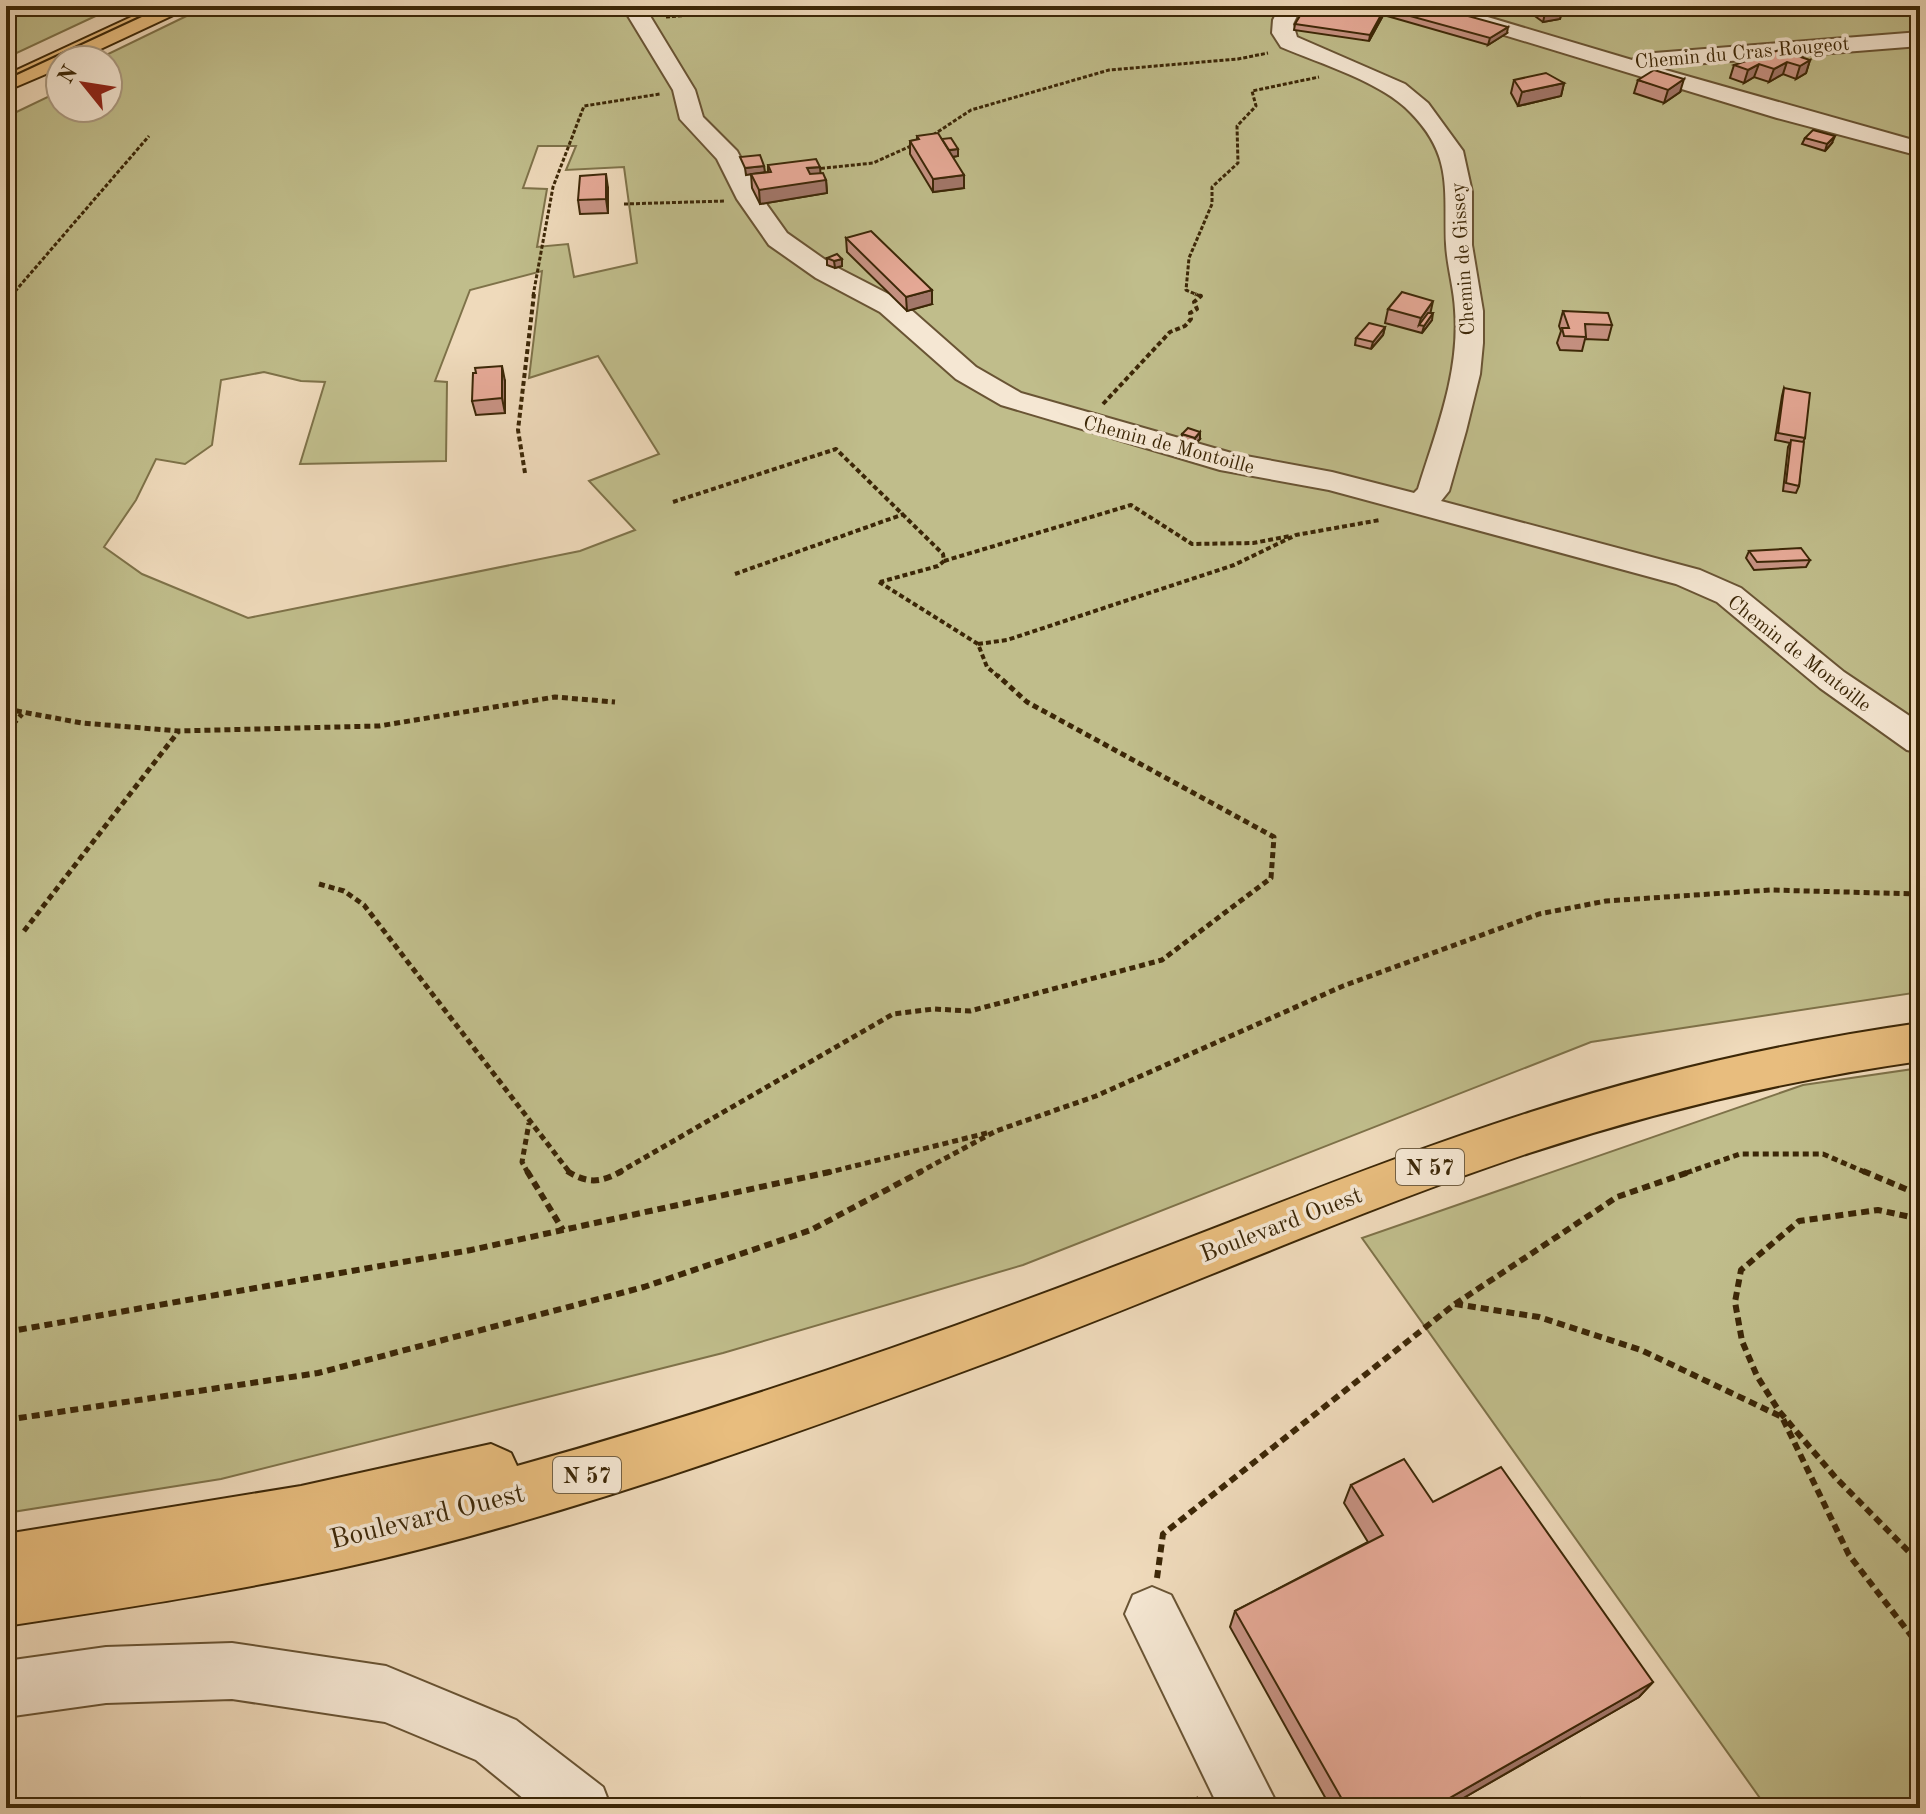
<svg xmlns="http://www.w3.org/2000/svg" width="1926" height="1814" font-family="'Old Standard TT',serif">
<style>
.green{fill:#c0bd8b;stroke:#7e7249;stroke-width:2;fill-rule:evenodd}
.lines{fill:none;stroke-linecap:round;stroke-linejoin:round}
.minor-casing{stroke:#695434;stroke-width:4}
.major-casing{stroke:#3c2707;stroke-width:4}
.path-far3{stroke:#3c2707;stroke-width:3;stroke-dasharray:4 2;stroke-linecap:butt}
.path-far2{stroke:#3c2707;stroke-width:4;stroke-dasharray:5 3;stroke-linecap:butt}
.path-far1{stroke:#3c2707;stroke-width:5;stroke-dasharray:6 4;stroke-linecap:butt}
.path{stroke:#3c2707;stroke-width:6;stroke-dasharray:8 5;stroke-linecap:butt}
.minor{fill:#f5e7d3;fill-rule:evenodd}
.major{fill:#e8bd7e;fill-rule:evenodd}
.tram{stroke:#3c2707;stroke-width:2}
.wall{fill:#c79283;stroke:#3c2707;stroke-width:2}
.shaded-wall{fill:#a2776a;stroke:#3c2707;stroke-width:2}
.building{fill:#e7aa98;stroke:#3c2707;stroke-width:2}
.labels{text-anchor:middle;stroke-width:7;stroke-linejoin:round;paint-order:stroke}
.far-street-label{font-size:20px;fill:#3c2707;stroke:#f5e7d3}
.shield{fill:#f5e7d3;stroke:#746144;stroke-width:2}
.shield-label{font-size:22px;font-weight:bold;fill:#3c2707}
.street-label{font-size:24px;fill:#3c2707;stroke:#f5e7d3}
.near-street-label{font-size:28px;fill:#3c2707;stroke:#f5e7d3}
</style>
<rect width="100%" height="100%" fill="#efdabb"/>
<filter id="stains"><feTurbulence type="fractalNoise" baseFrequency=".0025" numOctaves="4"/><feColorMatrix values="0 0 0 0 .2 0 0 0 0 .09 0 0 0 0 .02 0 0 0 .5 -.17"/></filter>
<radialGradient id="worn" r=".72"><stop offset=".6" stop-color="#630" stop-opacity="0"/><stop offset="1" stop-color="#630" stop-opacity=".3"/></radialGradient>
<!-- green -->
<g class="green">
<path d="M6,6H117L6,58Z"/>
<path d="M194,6H1920V992L1591,1042L1023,1265L723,1353L221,1479L6,1513V117L60,91V108H108V60H102L104,56L203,8ZM538,146H576L566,170L624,167L637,263L574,277L568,244L537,247L547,189L523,188ZM542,271L529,378L598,356L659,454L589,481L635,530L580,551L248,618L142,574L104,547L136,500L156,459L185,464L212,445L221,380L264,372L301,381L325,382L300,464L446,461L447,382L435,381L470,290Z"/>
<path d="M1920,1068V1808H1767L1362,1238L1803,1085Z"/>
</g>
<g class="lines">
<defs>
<g id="minor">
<path d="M622,6H644L695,90L703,117L737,151L762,198L787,233L834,266L900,300L976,367L1021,393L1235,454L1332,472L1414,493L1418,489C1436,431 1460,372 1455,310C1454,288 1447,266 1446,244C1444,190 1453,156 1411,113C1382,82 1321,64 1281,47L1272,33L1273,20L1280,6H1302L1293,24L1297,37L1405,84L1428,103L1463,151L1472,192V245L1483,311V343L1480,374L1466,431L1449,491L1441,501L1700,570L1741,588L1844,672L1920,723V753L1907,750L1820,688L1717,602L1676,584L1329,490L1220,470L1001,405L956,379L880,312L816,278L769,245L737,199L717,159L680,119L673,90Z"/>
<path d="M1418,6H1451L1632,60L1642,54L1920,32V46L1655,67L1920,142V156L1777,118L1422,10Z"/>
<path d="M1152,1587L1171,1595L1279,1808H1219L1125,1614L1133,1595Z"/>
<path d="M232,1643L386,1666L516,1720L603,1787L611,1808H535L476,1760L385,1722L232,1699L106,1703L6,1717V1661L106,1647Z"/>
</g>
<g id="major">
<path d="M155,6H186L182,11L77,60H60V68L6,91V75Z"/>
<path d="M1920,1023V1061C1787,1080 1657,1111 1529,1153C1348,1214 1173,1293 994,1360C806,1430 616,1499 421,1549C285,1584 145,1605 6,1626V1534L301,1486L491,1444L511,1453L517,1466C714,1411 909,1345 1100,1272C1244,1218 1385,1159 1531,1112C1658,1071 1788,1042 1920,1023Z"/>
</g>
</defs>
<!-- minor casing -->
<use href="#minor" class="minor-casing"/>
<!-- major casing -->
<use href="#major" class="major-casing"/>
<!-- path-far3 -->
<g class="path-far3">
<path d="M666,17L796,7"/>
<path d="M933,135L971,110L1109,70L1238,59L1268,53"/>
<path d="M815,169L873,163L913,145"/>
<path d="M624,204L725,201"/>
<path d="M11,296L149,136"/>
<path d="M533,296L553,187L584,106L660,94"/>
<path d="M1200,296L1186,290L1189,258L1212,204V187L1238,163L1237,126L1256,106L1252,91L1319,77"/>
</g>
<!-- path-far2 -->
<g class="path-far2">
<path d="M6,301L12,294"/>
<path d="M1103,404L1170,332L1185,326L1191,319L1190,313L1197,309L1194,302L1201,296L1195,294"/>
<path d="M525,473L518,430L534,294"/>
<path d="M673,502L836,449L943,554L944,561L938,566L880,582"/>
<path d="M944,561L1131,505L1192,544L1253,543L1290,536"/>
<path d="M735,574L904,514"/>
<path d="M879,582L978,644L987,667L999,677"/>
<path d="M978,644L1007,640L1234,565L1296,535L1380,520"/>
</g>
<!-- path-far1 -->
<g class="path-far1">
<path d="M6,709L82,723L179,731L379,726L555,697L615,702"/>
<path d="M6,732L22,714"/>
<path d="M319,884L344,891L364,905L570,1173"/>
<path d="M24,931L178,732"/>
<path d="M528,1173L522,1162L529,1123"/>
<path d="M618,1173L893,1014L934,1009L970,1011L1162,960L1271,878L1274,837L1027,702L997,675"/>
<path d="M826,1173L987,1133"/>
<path d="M918,1173L996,1131L1096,1096L1343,986L1539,914L1606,901L1770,890L1920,894"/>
<path d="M1686,1173L1740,1154H1823L1867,1173"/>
</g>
<!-- path -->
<g class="path">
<path d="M527,1171L563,1230"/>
<path d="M567,1171C588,1184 600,1183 622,1171"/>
<path d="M1863,1171L1920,1195"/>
<path d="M1920,1219L1878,1210L1799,1221L1741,1270L1735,1302L1742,1341L1757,1376L1779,1411L1836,1478L1920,1563"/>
<path d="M1455,1304L1539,1317L1641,1350L1782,1417L1849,1555L1920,1647"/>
<path d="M6,1332L471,1250L834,1171"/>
<path d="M6,1420L318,1373L644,1287L811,1230L922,1171"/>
<path d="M1157,1578L1163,1534L1455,1304L1617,1197L1692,1171"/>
<path d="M1182,1808L1199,1799"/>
</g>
<!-- minor -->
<use href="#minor" class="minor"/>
<!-- major -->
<use href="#major" class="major"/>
<!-- tram -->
<path class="tram" d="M6,79L163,6"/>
</g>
<!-- wall -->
<g class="wall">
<path d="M1183,6H1214V14L1197,15L1193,7Z"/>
<path d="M1386,6L1385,12L1369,41L1294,30L1295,24Z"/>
<path d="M1390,6H1432L1507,33L1488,45L1387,16L1388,10L1391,8Z"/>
<path d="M1529,6H1562L1563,7L1560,19L1543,22L1528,11Z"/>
<path d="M1810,60L1806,73L1796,79L1783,74L1769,82L1754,77L1744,83L1730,78L1734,65Z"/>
<path d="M1514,80L1564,83L1561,96L1518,106L1511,93Z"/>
<path d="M1638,80L1680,92L1664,103L1634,93Z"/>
<path d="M917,136L942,139L958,149V156L953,157L964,188L933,192L910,154V141L917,140Z"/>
<path d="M1805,138L1832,143L1825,151L1802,144Z"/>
<path d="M768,165L820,167V173L826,180L827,193L760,204L752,188L751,174L768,172Z"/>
<path d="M608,188V213L580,214L578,200Z"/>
<path d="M846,238L932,304L907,311L847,252Z"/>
<path d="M827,258L842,259V266L835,268L827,265Z"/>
<path d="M1388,309L1431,313L1432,320L1422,333L1385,323Z"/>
<path d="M1563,311L1612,325L1608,340L1585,339L1582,351L1560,350L1557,343L1561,331L1559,326Z"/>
<path d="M1385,327L1383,335L1371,349L1355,345L1356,338Z"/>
<path d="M505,381V413L476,415L472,401Z"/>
<path d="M1784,388L1805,438L1803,442L1799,486L1796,493L1783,491L1788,447L1790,443L1775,440L1782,396Z"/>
<path d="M1182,434L1200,439L1194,445L1182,441Z"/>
<path d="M1749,551L1810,560L1806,567L1754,570L1746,558Z"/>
<path d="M1351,1485L1433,1502L1653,1682L1639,1697L1446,1808H1331L1230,1627L1235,1611L1368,1542L1344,1503Z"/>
</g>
<!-- shaded-wall -->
<g class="shaded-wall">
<path d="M1386,6L1385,12L1369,41L1370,35Z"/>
<path d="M1563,7L1560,19L1543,22L1546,9Z"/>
<path d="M1508,27L1507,33L1488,45L1490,38Z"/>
<path d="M1810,60L1806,73L1796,79L1800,66Z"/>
<path d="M1787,62L1783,74L1769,82L1774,69Z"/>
<path d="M1759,64L1754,77L1744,83L1748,70Z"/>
<path d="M1684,79L1680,92L1664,103L1668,90Z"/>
<path d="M1564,83L1561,96L1518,106L1522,92Z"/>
<path d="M1835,136L1832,143L1825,151L1827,144Z"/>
<path d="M958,149V156L945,158V151Z"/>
<path d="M764,166L765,172L746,175L745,168Z"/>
<path d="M820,167L821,180H826L827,193L760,204L759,190L807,168Z"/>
<path d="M606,174L608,188V213L606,199Z"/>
<path d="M964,175V188L933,192V179Z"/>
<path d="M842,259V266L835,268L834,261Z"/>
<path d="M932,290V304L907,311L906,297Z"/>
<path d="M1433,301L1430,315L1419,325L1421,318Z"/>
<path d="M1433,313L1432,320L1422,333L1424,326Z"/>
<path d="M1385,327L1383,335L1371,349L1373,342Z"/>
<path d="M502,366L505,381V413L502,398Z"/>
<path d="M1200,432V439L1194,445L1195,438Z"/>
<path d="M1653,1682L1639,1697L1446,1808H1432Z"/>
</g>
<!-- building -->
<g class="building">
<path d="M1196,6H1214L1215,8H1198Z"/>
<path d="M1306,6H1386L1370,35L1295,24Z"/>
<path d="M1395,6H1432L1508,27L1490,38L1388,10Z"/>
<path d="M1541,6H1562L1563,7L1546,9Z"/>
<path d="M1779,50L1810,60L1800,66L1787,62L1774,69L1759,64L1748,70L1734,65Z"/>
<path d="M1654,70L1684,79L1668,90L1638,80Z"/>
<path d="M1546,73L1564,83L1522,92L1514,80Z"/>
<path d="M1813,130L1835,136L1827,144L1805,138Z"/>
<path d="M938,133L964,175L933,179L910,141L919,139L917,136Z"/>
<path d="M951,138L958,149L949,150L942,139Z"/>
<path d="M760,155L764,166L745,168L740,157Z"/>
<path d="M816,159L820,167L807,168L810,174L823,173L826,180L759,190L751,174L771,172L768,165Z"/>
<path d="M606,174V199L578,200L580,176Z"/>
<path d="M871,231L932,290L906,297L846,238Z"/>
<path d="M837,254L842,259L834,261L827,258Z"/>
<path d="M1402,292L1433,301L1421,318L1388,309Z"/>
<path d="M1563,311L1608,313L1612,325L1585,324L1586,337L1564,336L1562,328H1569Z"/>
<path d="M1428,313H1433L1424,326L1419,325Z"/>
<path d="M1369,323L1385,327L1373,342L1356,338Z"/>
<path d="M502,366V398L472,401L473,373H476L475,368Z"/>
<path d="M1784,388L1810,393L1805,438L1778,433Z"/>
<path d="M1188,428L1200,432L1195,438L1182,434Z"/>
<path d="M1791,440L1804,442L1799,486L1786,483Z"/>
<path d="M1801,548L1810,560L1757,562L1749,551Z"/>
<path d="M1404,1459L1433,1502L1501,1467L1653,1682L1432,1808H1347L1235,1611L1383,1535L1351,1485Z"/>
<path d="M1580,1798L1586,1808H1563Z"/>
</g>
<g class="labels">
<!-- far-street labels -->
<g class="far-street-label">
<text transform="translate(1742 52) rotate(-5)" y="7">Chemin du Cras Rougeot</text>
<text transform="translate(1462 259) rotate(-94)" y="7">Chemin de Gissey</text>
<text transform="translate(1169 444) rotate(15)" y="7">Chemin de Montoille</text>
<text transform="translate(1800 653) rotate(38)" y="7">Chemin de Montoille</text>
</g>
<!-- shield labels -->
<g class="shield">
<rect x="1396" y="1149" width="68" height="36" rx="6"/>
<rect x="553" y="1457" width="68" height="36" rx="6"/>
</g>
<g class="shield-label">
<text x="1430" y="1175">N 57</text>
<text x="587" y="1483">N 57</text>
</g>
<!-- street labels -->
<g class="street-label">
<text transform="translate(1281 1224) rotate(-21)" y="8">Boulevard Ouest</text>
</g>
<!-- near-street labels -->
<g class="near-street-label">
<text transform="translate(427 1515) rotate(-14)" y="10">Boulevard Ouest</text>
</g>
</g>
<!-- margin -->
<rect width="1926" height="1814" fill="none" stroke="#efdabb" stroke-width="32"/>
<rect x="8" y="8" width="1910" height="1798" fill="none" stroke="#3c2707" stroke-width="4"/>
<rect x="16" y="16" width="1894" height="1782" fill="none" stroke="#3c2707" stroke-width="2"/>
<!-- north arrow -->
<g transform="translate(84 84) rotate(300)"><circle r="38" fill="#f5e7d3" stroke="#ab9a81" stroke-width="2"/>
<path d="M0-6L14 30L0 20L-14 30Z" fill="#8f2418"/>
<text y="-12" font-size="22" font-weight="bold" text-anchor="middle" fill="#3c2707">N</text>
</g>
<rect width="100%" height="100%" filter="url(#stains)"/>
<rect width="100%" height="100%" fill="url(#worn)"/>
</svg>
